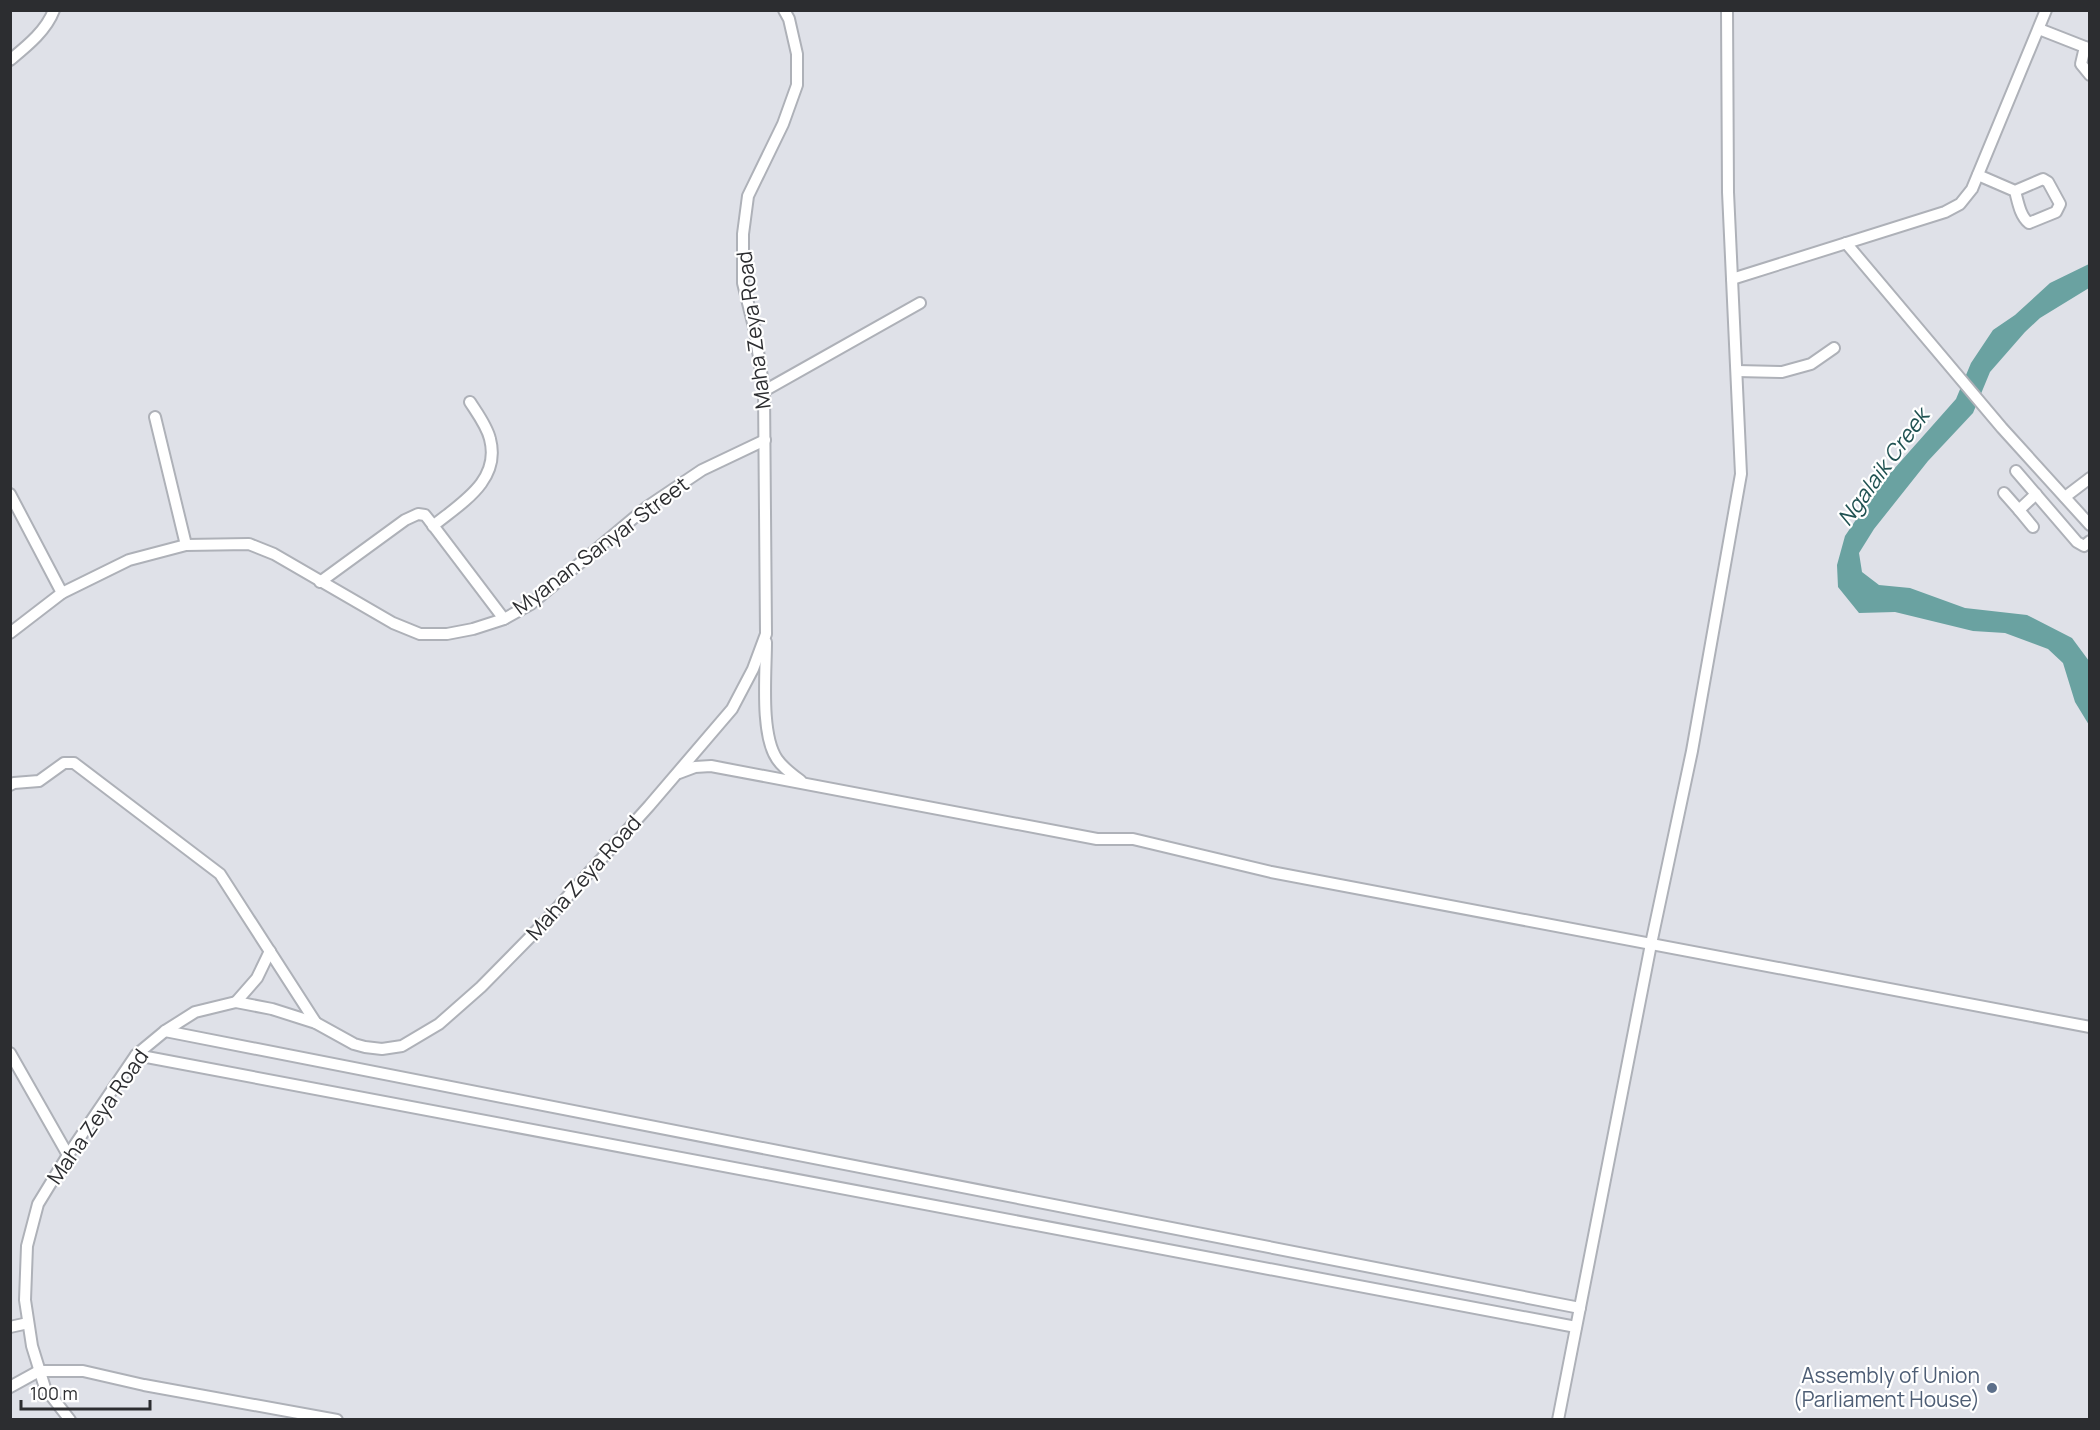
<svg xmlns="http://www.w3.org/2000/svg" width="2100" height="1430" font-family="Manrope,sans-serif">
<style>
.water{fill:#6aa2a1}
.lines{fill:none;stroke-linecap:round;stroke-linejoin:round}
.street-casing{stroke:#aeb1b8;stroke-width:14}
.street{stroke:#fff;stroke-width:10}
.service-dot{fill:#5c6f8a;stroke:#fff;stroke-width:2}
.labels{text-anchor:middle;stroke-width:4.5;stroke-linejoin:round;paint-order:stroke}
.street-label{font-size:21px;fill:#2c2d30;stroke:#fff}
.service-label{font-size:21px;fill:#4e5e75;stroke:#fff;text-anchor:end}
.water-label{font-size:22px;font-style:italic;fill:#205252;stroke:#fff}
</style>
<rect width="100%" height="100%" fill="#dfe1e8"/>
<!-- water -->
<path class="water" d="M2089,264V288L2040,318L2025,332L1990,372L1973,413L1928,461L1874,529L1859,553L1862,572L1879,585L1910,588L1965,608L2027,615L2072,638L2089,661V725L2075,702L2063,663L2048,649L2005,633L1973,631L1895,612L1859,613L1838,587L1837,565L1845,536L1878,487L1956,399L1971,363L1993,330L2015,315L2050,283Z"/>
<g class="lines">
<defs>
<g id="street">
<path d="M2039,29L2090,49"/>
<path d="M2085,47L2081,64L2090,75"/>
<path d="M10,60C27,46 46,31 54,10"/>
<path d="M1978,175L2015,191C2018,202 2020,216 2029,223L2056,212L2060,204L2048,182L2043,179L2015,191"/>
<path d="M1846,243L2002,428L2090,525"/>
<path d="M1732,279L1945,212L1960,204L1972,189L2046,10"/>
<path d="M1737,371L1782,372L1811,364L1834,348"/>
<path d="M764,391L920,303"/>
<path d="M155,417L186,545"/>
<path d="M2016,471L2077,542L2084,546L2090,541"/>
<path d="M2004,493L2019,510L2036,494"/>
<path d="M10,494L62,593"/>
<path d="M2065,497L2090,478"/>
<path d="M2019,510L2033,527"/>
<path d="M433,526C461,503 501,481 490,439C487,426 477,413 470,402"/>
<path d="M320,582L405,520L418,514L425,515L429,520L504,619"/>
<path d="M10,633L62,593L129,560L186,545L249,544L274,554L393,623L420,634H447L473,629L504,619L531,604L647,507L702,470L765,440"/>
<path d="M766,642C766,673 760,734 777,759C783,768 793,775 801,781"/>
<path d="M679,773L695,767L711,766L1097,839H1133L1271,872L2090,1027"/>
<path d="M10,785L14,783L39,781L64,763H74L220,874L316,1023"/>
<path d="M236,1002L257,978L270,951"/>
<path d="M165,1031L1580,1308"/>
<path d="M10,1053L68,1155"/>
<path d="M136,1055L1576,1327"/>
<path d="M10,1327L28,1323"/>
<path d="M10,1387L39,1371H83L144,1385L337,1420"/>
<path d="M70,1420L45,1388L32,1346L25,1300L27,1246L38,1204L68,1155L136,1055L165,1031L195,1012L236,1002L272,1009L316,1023L354,1044L365,1047L382,1049L402,1046L439,1024L481,987L541,926L649,806L732,709L753,669L766,634L764,391L755,331L743,283V234L748,196L783,124L797,85V54L789,19L784,10"/>
<path d="M1558,1420L1651,944L1692,751L1741,474L1728,192L1727,10"/>
</g>
</defs>
<!-- street casing -->
<use href="#street" class="street-casing"/>
<!-- street -->
<use href="#street" class="street"/>
</g>
<!-- markers -->
<circle class="service-dot" cx="1992" cy="1388" r="6"/>
<g class="labels">
<!-- street labels -->
<g class="street-label">
<text transform="translate(754 330) rotate(-97)" y="7">Maha Zeya Road</text>
<text transform="translate(601 546) rotate(-37)" y="7">Myanan Sanyar Street</text>
<text transform="translate(584 878) rotate(-48)" y="7">Maha Zeya Road</text>
<text transform="translate(98 1117) rotate(-55)" y="7">Maha Zeya Road</text>
</g>
<!-- service labels -->
<g class="service-label">
<text x="1980" y="1383">Assembly of Union<tspan x="1980" dy="24">(Parliament House)</tspan></text>
</g>
<!-- water labels -->
<g class="water-label">
<text transform="translate(1883 467) rotate(-54)" y="8">Ngalaik Creek</text>
</g>
</g>
<!-- border -->
<rect width="2100" height="1430" fill="none" stroke="#2c2d30" stroke-width="24"/>
<!-- scale -->
<path d="M21 1400v9h129v-9" fill="none" stroke="#2c2d30" stroke-width="3"/>
<text x="30" y="1400" font-size="18" fill="#2c2d30" stroke="#ffffff" stroke-width="4.5" paint-order="stroke">100 m</text>
</svg>
